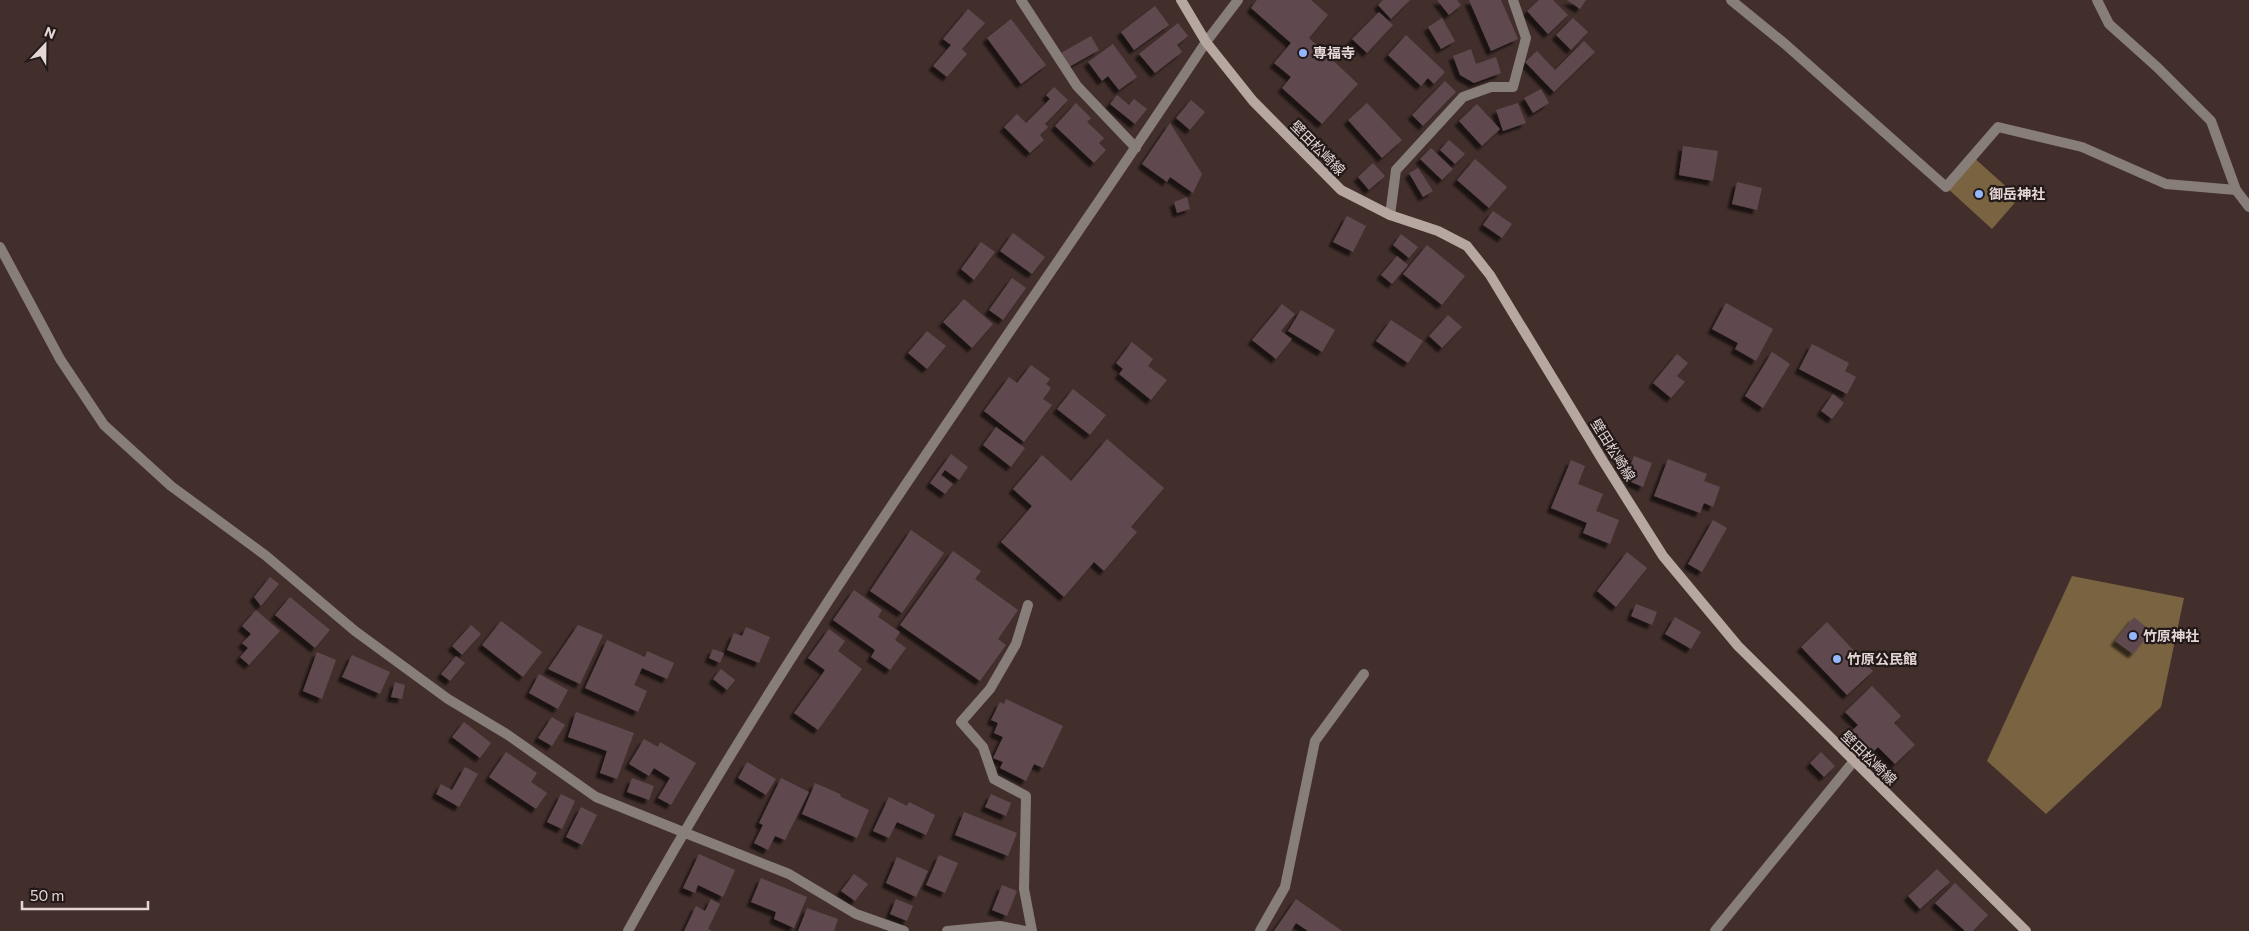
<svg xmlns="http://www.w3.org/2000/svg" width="2249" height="931" font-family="Commissioner,'Noto Sans JP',sans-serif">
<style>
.forest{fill:#7a6341}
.building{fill:#5f4a4f;filter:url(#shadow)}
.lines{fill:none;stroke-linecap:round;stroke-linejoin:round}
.minor{stroke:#877e79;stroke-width:10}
.tertiary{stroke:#877e79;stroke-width:10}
.secondary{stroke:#b6a8a0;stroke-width:10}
.poi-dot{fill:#94b7fd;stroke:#221918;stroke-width:2}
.labels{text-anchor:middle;stroke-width:4.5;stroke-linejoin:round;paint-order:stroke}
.poi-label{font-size:14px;font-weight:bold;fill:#e3d6d4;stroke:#221918;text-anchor:start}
.street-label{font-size:14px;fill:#e3d6d4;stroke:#221918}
</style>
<defs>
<filter id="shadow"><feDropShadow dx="-4.5" dy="4.5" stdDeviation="1" flood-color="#0009"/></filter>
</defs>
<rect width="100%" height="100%" fill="#422f2c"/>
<!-- forest -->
<g class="forest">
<path d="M1972,156L2019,198L1992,229L1946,187Z"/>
<path d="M2072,576L2184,598L2161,707L2046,814L1987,761Z"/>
</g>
<!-- building -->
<g class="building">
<path d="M1257,0H1311L1328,15L1309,38L1358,84L1322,124L1282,88L1291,77L1274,63L1291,43L1251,8Z"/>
<path d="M1383,0H1410L1391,19L1378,5Z"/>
<path d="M1437,0H1457L1461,5L1449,15Z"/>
<path d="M1469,0H1501L1518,39L1491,51Z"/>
<path d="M1539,0H1553L1568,15L1548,34L1527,11Z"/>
<path d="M1567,0H1586L1580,9Z"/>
<path d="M1155,6L1169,25L1134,50L1121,32Z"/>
<path d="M968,9L985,23L962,49L967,54L947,77L933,66L951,45L943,39Z"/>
<path d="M1379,12L1393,25L1367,53L1352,39Z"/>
<path d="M1442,18L1455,41L1441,49L1428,27Z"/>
<path d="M1573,18L1588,32L1571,50L1556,35Z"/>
<path d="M1011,19L1046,65L1021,84L987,38Z"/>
<path d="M1178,23L1188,36L1177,45L1182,52L1155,73L1139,54Z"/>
<path d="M1406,35L1445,72L1434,84L1428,78L1421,86L1388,55Z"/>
<path d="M1091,36L1099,50L1069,67L1061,53Z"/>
<path d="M1584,41L1595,52L1554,92L1525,62L1537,51L1555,70Z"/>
<path d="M1113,44L1137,77L1119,90L1108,76L1102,81L1088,62Z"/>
<path d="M1471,49L1476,64L1496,57L1501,73L1474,83L1460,75L1453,56Z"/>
<path d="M1445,81L1456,92L1423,126L1412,115Z"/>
<path d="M1054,87L1068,100L1045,124L1048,127L1040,135L1044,140L1030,153L1004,127L1017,114L1026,123L1050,99L1046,95Z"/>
<path d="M1541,89L1549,103L1533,113L1524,98Z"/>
<path d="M1117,95L1129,105L1134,99L1147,109L1135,124L1110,104Z"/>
<path d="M1191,100L1205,112L1190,130L1176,118Z"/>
<path d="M1076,103L1091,118L1087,122L1104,138L1099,143L1106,150L1094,163L1055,126Z"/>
<path d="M1367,103L1402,140L1382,158L1348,120Z"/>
<path d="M1518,103L1526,123L1503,131L1496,110Z"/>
<path d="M1477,104L1500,129L1482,146L1459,121Z"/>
<path d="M1170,123L1202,174L1193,193L1170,177L1167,182L1142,164Z"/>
<path d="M1449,140L1465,154L1455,164L1440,150Z"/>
<path d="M1683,146L1718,151L1713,181L1679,175Z"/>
<path d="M1431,148L1453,169L1442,180L1420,159Z"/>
<path d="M1475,159L1507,187L1489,208L1457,180Z"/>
<path d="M1373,163L1385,176L1369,190L1358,177Z"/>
<path d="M1418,168L1433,191L1423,197L1409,173Z"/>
<path d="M1737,182L1762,188L1757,210L1732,204Z"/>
<path d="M1187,197L1190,209L1177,213L1174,202Z"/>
<path d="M1493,211L1512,224L1502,238L1483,225Z"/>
<path d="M1347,216L1366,226L1353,252L1333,242Z"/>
<path d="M1013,233L1045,257L1032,274L1000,251Z"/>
<path d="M1401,234L1418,247L1409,258L1393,245Z"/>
<path d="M981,242L995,252L974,280L961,269Z"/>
<path d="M1427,245L1465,276L1442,305L1403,274Z"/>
<path d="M1397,256L1408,265L1392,284L1381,275Z"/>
<path d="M1012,278L1026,288L1003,320L989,310Z"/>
<path d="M964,299L993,324L972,348L943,322Z"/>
<path d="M1726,303L1773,329L1756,361L1735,349L1738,343L1712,329Z"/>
<path d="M1282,304L1295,314L1281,331L1292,339L1276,359L1252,340Z"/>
<path d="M1301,310L1335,330L1322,352L1288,331Z"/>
<path d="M1448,315L1462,327L1442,348L1429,336Z"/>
<path d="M1391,320L1423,341L1408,363L1376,341Z"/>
<path d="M927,331L946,346L927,369L908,353Z"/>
<path d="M1132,342L1153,359L1148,366L1167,380L1151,400L1119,374L1123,369L1116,363Z"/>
<path d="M1812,344L1849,363L1845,371L1856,377L1847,394L1799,369Z"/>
<path d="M1772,352L1790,364L1763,408L1745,396Z"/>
<path d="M1677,354L1688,363L1677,376L1685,382L1671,398L1653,383Z"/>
<path d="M1031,365L1050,379L1046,384L1051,388L1043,399L1052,405L1024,442L984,411L1009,377L1017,383Z"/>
<path d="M1073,389L1106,415L1090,435L1057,409Z"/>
<path d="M1833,394L1844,403L1832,419L1821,411Z"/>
<path d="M996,427L1025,448L1011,467L983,445Z"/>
<path d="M1107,439L1164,488L1131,527L1137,532L1104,571L1094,562L1064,597L1001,542L1032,506L1013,489L1042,455L1071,481Z"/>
<path d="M951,454L968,467L959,480L945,470L941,475L953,484L945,494L930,483Z"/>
<path d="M1634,456L1652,463L1643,487L1631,482L1633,475L1628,472Z"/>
<path d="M1668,459L1707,474L1704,481L1720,487L1713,507L1704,503L1700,513L1654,496Z"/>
<path d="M1571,460L1585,466L1578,484L1603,494L1596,511L1619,520L1610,544L1583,533L1587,523L1551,508Z"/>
<path d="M1713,520L1727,528L1702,572L1688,564Z"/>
<path d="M911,530L944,553L902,613L870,591Z"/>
<path d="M953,551L981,571L975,579L1018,610L998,639L1006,645L980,681L900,625Z"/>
<path d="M1627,552L1647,568L1616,607L1597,591Z"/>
<path d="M270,577L279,584L261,606L254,597Z"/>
<path d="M854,590L882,610L878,617L900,632L895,640L906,648L890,670L871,657L875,650L833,620Z"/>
<path d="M290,597L330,630L315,648L275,615Z"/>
<path d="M1636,604L1657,612L1652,625L1631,616Z"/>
<path d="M256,610L280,631L249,665L240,657L248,648L242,643L251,634L242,626Z"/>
<path d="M1675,617L1701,632L1691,649L1665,634Z"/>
<path d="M2134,617L2151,631L2133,654L2115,641Z"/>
<path d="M501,621L542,652L523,677L482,645Z"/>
<path d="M1827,622L1873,671L1847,695L1801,647Z"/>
<path d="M471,625L481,634L462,655L452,646Z"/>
<path d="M578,625L603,635L580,684L548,669Z"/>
<path d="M746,627L770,637L759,663L727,650L734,633L742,636Z"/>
<path d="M829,629L845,641L838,651L862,669L818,730L794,713L825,670L808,658Z"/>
<path d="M607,640L645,657L647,651L674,663L667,679L642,668L634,685L647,691L638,712L585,688Z"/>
<path d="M713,649L724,653L720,663L709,658Z"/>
<path d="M317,652L336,660L322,699L303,691Z"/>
<path d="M352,655L390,672L380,694L342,677Z"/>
<path d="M456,656L465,663L450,681L441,674Z"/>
<path d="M721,669L735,680L727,690L713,679Z"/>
<path d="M539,674L568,690L558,709L529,693Z"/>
<path d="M395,682L405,685L402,699L391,697Z"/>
<path d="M1872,686L1901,716L1894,723L1915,745L1895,764L1878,747L1866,759L1845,737L1858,725L1845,712Z"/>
<path d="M1006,699L1063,726L1043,768L1034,764L1026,781L1000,768L1003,762L993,758L1003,737L994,733L998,723L991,720L1000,702L1004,704Z"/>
<path d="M576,712L634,733L617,779L600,773L607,751L568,737Z"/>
<path d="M552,717L565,725L552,746L538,738Z"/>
<path d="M464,722L491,743L480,758L452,737Z"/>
<path d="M644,739L658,747L660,742L696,763L671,805L658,798L670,778L654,768L649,776L629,764Z"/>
<path d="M506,752L537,773L531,782L547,793L536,809L489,777Z"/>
<path d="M1821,752L1835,766L1824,777L1810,763Z"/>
<path d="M747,762L776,779L766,795L738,778Z"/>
<path d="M465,767L478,774L459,807L436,794L441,784L452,790Z"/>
<path d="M632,778L654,786L649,800L627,792Z"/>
<path d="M781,778L809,792L785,840L775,836L768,850L754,843L763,825L759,823Z"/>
<path d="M815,783L840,794L841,797L869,810L857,838L802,814Z"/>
<path d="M561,794L575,801L562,829L547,822Z"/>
<path d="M991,794L1011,803L1006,816L985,807Z"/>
<path d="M889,797L907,806L909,802L935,815L926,835L897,822L889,838L873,831Z"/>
<path d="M581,807L597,815L582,845L566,837Z"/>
<path d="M964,812L1017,833L1008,856L955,835Z"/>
<path d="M699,854L735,870L723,897L698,885L695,893L683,888Z"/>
<path d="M939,855L958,863L945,893L926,885Z"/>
<path d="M897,857L928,871L916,897L886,883Z"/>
<path d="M1937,869L1950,882L1920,909L1908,896Z"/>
<path d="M854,874L868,884L855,901L841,891Z"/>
<path d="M761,878L807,897L794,928L774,919L776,912L751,902Z"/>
<path d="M1955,883L1988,915L1973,931H1965L1935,903Z"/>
<path d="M1002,885L1017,891L1007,916L992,910Z"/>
<path d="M711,899L720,904L708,929L712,931H684L696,906L705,911Z"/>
<path d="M896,899L913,906L907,921L890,914Z"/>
<path d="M1296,899L1342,931H1308L1296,923L1291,931H1274Z"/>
<path d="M807,908L838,919L834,931H798Z"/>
</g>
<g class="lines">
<!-- minor -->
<g class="minor">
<path d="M1021,0L1077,86L1136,148"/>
<path d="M1731,0L1785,44L1946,187L1998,127L2082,147L2166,184L2236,190"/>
<path d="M2097,0L2109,24L2157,67L2211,121L2236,190L2249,207"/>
<path d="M1206,42L1238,0"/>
<path d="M1390,215L1396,170L1463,97L1491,87H1513L1526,38L1513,0"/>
<path d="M1028,605L1016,644L990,689L961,722L983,747L994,779L1026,796L1024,889L1032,931"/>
<path d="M683,832L789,874L856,914L904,931"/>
<path d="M947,931L1000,926L1025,931"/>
<path d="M1260,931L1285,887L1315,741L1364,674"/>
<path d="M1715,931L1853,762"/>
</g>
<!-- tertiary -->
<g class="tertiary">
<path d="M0,247L60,359L104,425L171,486L265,555L355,631L448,699L508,735L596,797L683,832"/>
<path d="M628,931C799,621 1011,337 1206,42"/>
</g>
<!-- secondary -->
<path class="secondary" d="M1181,0L1206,42L1253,101L1341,190L1390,215L1438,231L1467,246L1490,275L1603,461L1663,556L1738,646L2026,931"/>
</g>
<!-- markers -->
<g class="poi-dot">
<circle cx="1303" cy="53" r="5"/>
<circle cx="1979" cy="194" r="5"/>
<circle cx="2133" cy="636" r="5"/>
<circle cx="1837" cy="659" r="5"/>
</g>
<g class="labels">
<!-- poi labels -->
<g class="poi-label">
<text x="1313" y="58">専福寺</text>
<text x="1989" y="199">御岳神社</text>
<text x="2143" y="641">竹原神社</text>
<text x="1847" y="664">竹原公民館</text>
</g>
<!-- street labels -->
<g class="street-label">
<text transform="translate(1318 148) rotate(45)" y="5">壁田松崎線</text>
<text transform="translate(1613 450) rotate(58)" y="5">壁田松崎線</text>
<text transform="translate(1869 758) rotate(44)" y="5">壁田松崎線</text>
</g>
</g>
<!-- north arrow -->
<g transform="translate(45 45) rotate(22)" stroke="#221918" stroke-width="4" paint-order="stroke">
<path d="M0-4L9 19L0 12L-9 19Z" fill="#e3d6d4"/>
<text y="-8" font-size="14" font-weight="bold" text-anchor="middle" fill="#e3d6d4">N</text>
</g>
<!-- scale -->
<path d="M22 901v8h126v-8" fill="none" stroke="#e3d6d4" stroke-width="2.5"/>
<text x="30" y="901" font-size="15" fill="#e3d6d4" stroke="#221918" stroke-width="4" paint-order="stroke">50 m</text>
</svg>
